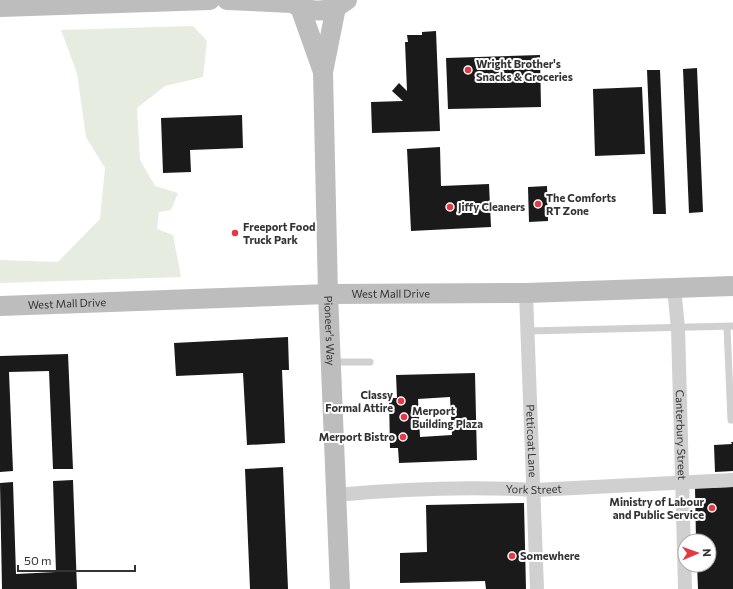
<svg xmlns="http://www.w3.org/2000/svg" width="733" height="589" font-family="Commissioner,sans-serif">
<style>
.green{fill:#e6ecdf}
.building{fill:#1a1a1a;fill-rule:evenodd}
.lines{fill:none;stroke-linecap:round;stroke-linejoin:round}
.lane{stroke:#d0d0d0;stroke-width:7}
.street{stroke:#d0d0d0;stroke-width:14}
.secondary{stroke:#bdbdbd;stroke-width:20}
.poi-dot{fill:#e63946;stroke:#fff;stroke-width:1.5}
.labels{text-anchor:middle;stroke-width:4;stroke-linejoin:round;paint-order:stroke}
.poi-label{font-size:11px;font-weight:bold;fill:#333;stroke:#fff;text-anchor:start}
.street-label{font-size:11px;fill:#333;stroke:#fff}
</style>
<rect width="100%" height="100%" fill="#fff"/>
<!-- green -->
<path class="green" d="M193,26L207,41L203,77L165,86L137,108L140,160L155,186L178,193L171,210L159,212L157,229L173,235L181,277L0,283V260L58,262L100,219L105,168L86,137L77,73L61,30Z"/>
<!-- building -->
<g class="building">
<path d="M436,31L440,131L372,133L371,102L403,101L392,91L399,83L407,91L405,42H408L407,35H422V32Z"/>
<path d="M540,55L541,107L448,109L446,58Z"/>
<path d="M697,68L703,212L689,213L683,69Z"/>
<path d="M647,70H660L666,214H653Z"/>
<path d="M642,87L645,154L595,156L593,89Z"/>
<path d="M242,115L243,148L190,150L191,172L163,173L161,118Z"/>
<path d="M440,147L441,186L489,184L491,227L411,231L407,149Z"/>
<path d="M547,186L548,221L529,222L528,187Z"/>
<path d="M288,337L289,370H282L285,443L247,445L243,373L176,376L174,343Z"/>
<path d="M68,354L73,469H53L49,371L9,372L13,471L0,472V356Z"/>
<path d="M475,373L477,460L399,463L398,448H390L389,398H397L396,375ZM450,397L452,435L420,437L418,399Z"/>
<path d="M731,442H733V471L715,472L714,445L732,444Z"/>
<path d="M283,467L288,589H250L245,469Z"/>
<path d="M73,480L77,589H2L0,483L13,482L16,574L56,572L53,481Z"/>
<path d="M733,487V589H698L697,565H709V541H696L695,488Z"/>
<path d="M524,503L526,589H486L485,581L400,583V553L427,552L426,505Z"/>
</g>
<g class="lines">
<!-- lane -->
<g class="lane">
<path d="M727,327L731,420H733"/>
<path d="M528,331L733,326"/>
<path d="M332,362H370"/>
</g>
<!-- street -->
<g class="street">
<path id="s1" d="M674,288L678,328L685,589"/>
<path id="s2" d="M526,293L537,589"/>
<path id="s3" d="M335,495C401,489 468,486 534,490L733,480"/>
</g>
<!-- secondary -->
<g class="secondary">
<path d="M227,0L292,3"/>
<path d="M291,2C303,11 322,13 336,7C340,5 344,2 347,0"/>
<path d="M0,7L210,0"/>
<path d="M300,7L323,72"/>
<path id="s4" d="M336,7L323,72L328,294L340,589"/>
<path id="s5" d="M0,306L328,294L526,293L733,286"/>
</g>
</g>
<!-- markers -->
<g class="poi-dot">
<circle cx="468" cy="70" r="4"/>
<circle cx="538" cy="204" r="4"/>
<circle cx="450" cy="207" r="4"/>
<circle cx="235" cy="233" r="4"/>
<circle cx="401" cy="401" r="4"/>
<circle cx="404" cy="417" r="4"/>
<circle cx="403" cy="437" r="4"/>
<circle cx="712" cy="508" r="4"/>
<circle cx="512" cy="556" r="4"/>
</g>
<g class="labels">
<!-- poi labels -->
<g class="poi-label">
<text x="476" y="68">Wright Brother's<tspan x="476" dy="13">Snacks &amp; Groceries</tspan></text>
<text x="546" y="202">The Comforts<tspan x="546" dy="13">RT Zone</tspan></text>
<text x="458" y="211">Jiffy Cleaners</text>
<text x="243" y="231">Freeport Food<tspan x="243" dy="13">Truck Park</tspan></text>
<text x="393" y="399" text-anchor="end">Classy<tspan x="393" dy="13">Formal Attire</tspan></text>
<text x="412" y="415">Merport<tspan x="412" dy="13">Building Plaza</tspan></text>
<text x="395" y="441" text-anchor="end">Merport Bistro</text>
<text x="704" y="506" text-anchor="end">Ministry of Labour<tspan x="704" dy="13">and Public Service</tspan></text>
<text x="520" y="560">Somewhere</text>
</g>
<!-- street labels -->
<g class="street-label">
<text dy="4" stroke="none"><textPath href="#s5" startOffset="391">West Mall Drive</textPath></text>
<text dy="4" stroke="none"><textPath href="#s5" startOffset="67">West Mall Drive</textPath></text>
<text dy="4" stroke="none"><textPath href="#s4" startOffset="325">Pioneer's Way</textPath></text>
<text dy="4" stroke="none"><textPath href="#s1" startOffset="147">Canterbury Street</textPath></text>
<text dy="4" stroke="none"><textPath href="#s2" startOffset="148">Petticoat Lane</textPath></text>
<text dy="4" stroke="none"><textPath href="#s3" startOffset="199">York Street</textPath></text>
</g>
</g>
<!-- north arrow -->
<g transform="translate(697 553) rotate(88)"><circle r="19" fill="#ffffff" stroke="#adadad"/>
<path d="M0-3L7 15L0 10L-7 15Z" fill="#e63946"/>
<text y="-6" font-size="11" font-weight="bold" text-anchor="middle" fill="#333333">N</text>
</g>
<!-- scale -->
<path d="M18 565v6h117v-6" fill="none" stroke="#333333" stroke-width="2"/>
<text x="24" y="565" font-size="12" fill="#333333" stroke="#ffffff" stroke-width="3" paint-order="stroke">50 m</text>
</svg>
